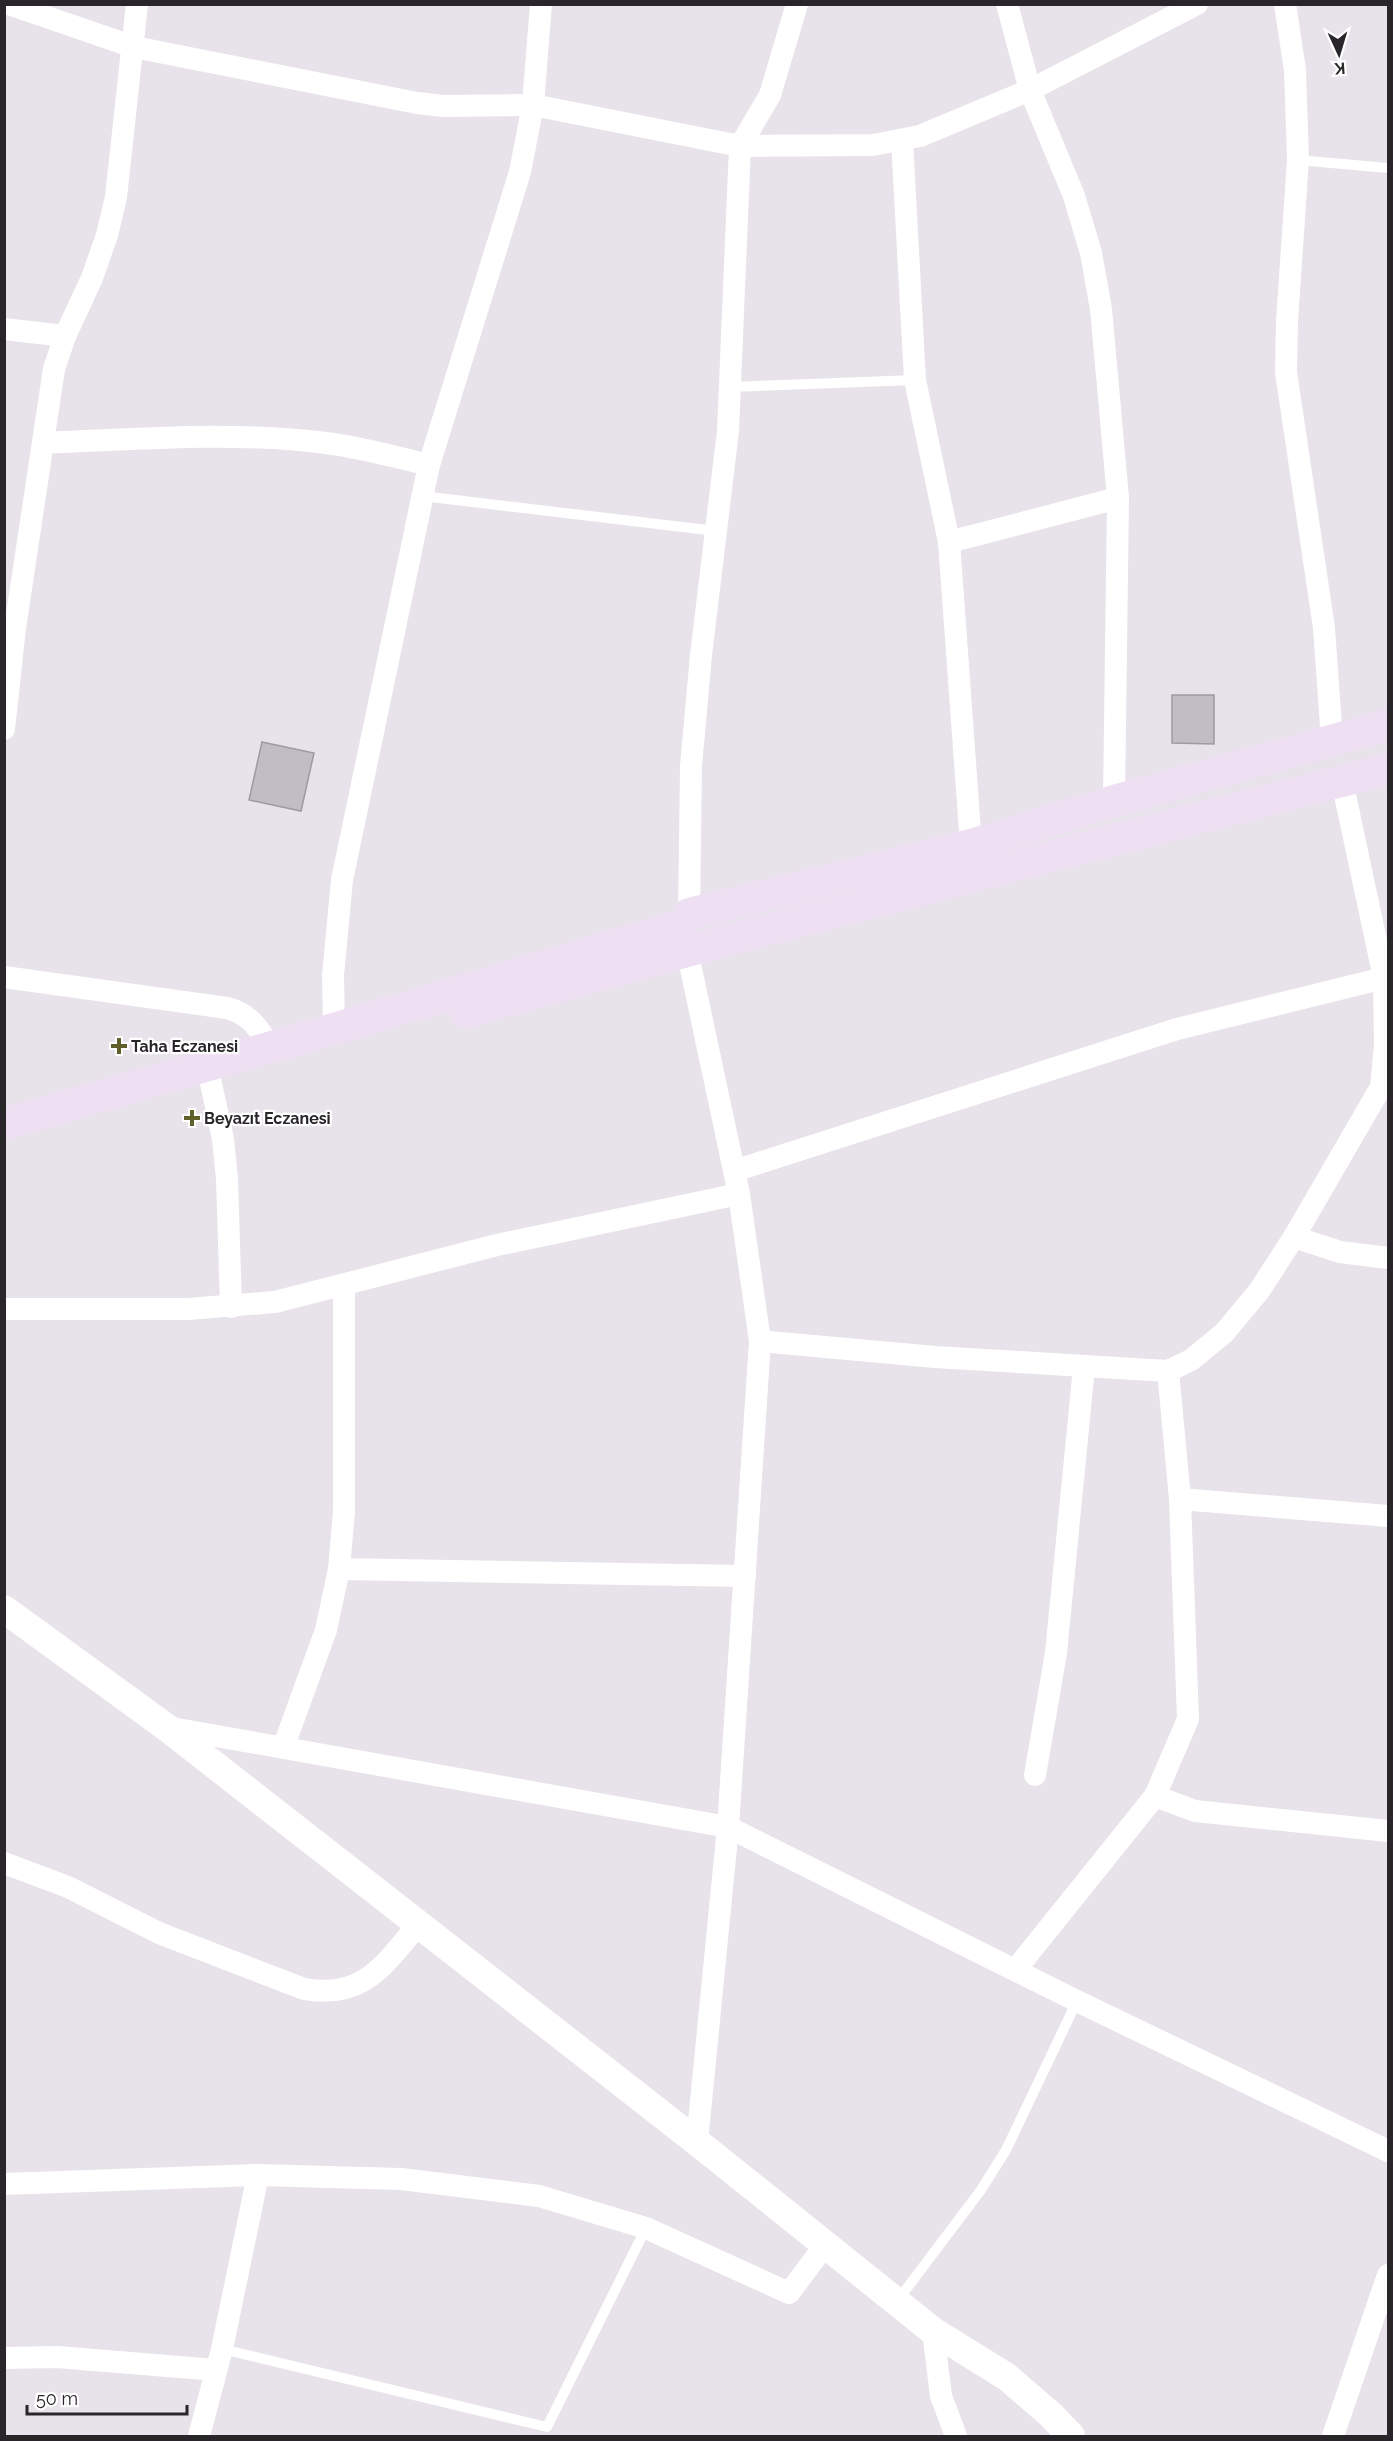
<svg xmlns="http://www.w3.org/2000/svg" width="1393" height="2441" font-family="Raleway,sans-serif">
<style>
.building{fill:#c2bcc4;stroke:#9f99a1;stroke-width:1.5}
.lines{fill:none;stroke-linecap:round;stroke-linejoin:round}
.service{stroke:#fff;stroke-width:10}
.minor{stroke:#fff;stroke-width:22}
.tertiary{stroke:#fff;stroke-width:28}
.secondary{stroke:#eedff3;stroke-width:32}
.poi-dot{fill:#61602c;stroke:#fff;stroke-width:2}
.labels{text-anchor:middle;stroke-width:4.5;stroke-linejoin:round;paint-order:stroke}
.poi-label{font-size:16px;font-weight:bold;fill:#29262a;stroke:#fff;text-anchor:start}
</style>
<rect width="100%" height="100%" fill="#e8e2ea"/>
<!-- building -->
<g class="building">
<path d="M1172,695H1214V744L1172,743Z"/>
<path d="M262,742L314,753L301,811L249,800Z"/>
</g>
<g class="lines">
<!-- service -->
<g class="service">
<path d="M1298,160L1388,168"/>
<path d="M730,387L915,380"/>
<path d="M422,496L716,531"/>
<path d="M898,2300L981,2190L1006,2150L1077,2001"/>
<path d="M222,2349L547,2427L646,2228"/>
</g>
<!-- minor -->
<g class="minor">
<path d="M9,4L134,47L417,103L443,106L533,105L740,146L873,145L920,136L1030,90L1197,4"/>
<path d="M1007,4L1030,90L1074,196L1091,253L1101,309L1118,498L1114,801"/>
<path d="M1285,4L1295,70L1298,160L1287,321L1286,372L1324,628L1332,740"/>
<path d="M902,140L915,380L949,542L971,845"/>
<path d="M4,329L65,336"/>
<path d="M43,443C137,439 232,431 326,443C360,447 395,457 429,465"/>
<path d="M949,542L1118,498"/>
<path d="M4,729L15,628L54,369L65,336L92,278L107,235L116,197L137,4"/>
<path d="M689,914L691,766L701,655L728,431L740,146L770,95L797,4"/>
<path d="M684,936L739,1194L760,1341L728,1827L697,2142"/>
<path d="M4,977L227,1008C250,1014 258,1028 270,1046"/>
<path d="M334,1029L333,975L342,880L429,465L520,172L533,105L541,4"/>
<path d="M207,1065L223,1139L227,1179L231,1307"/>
<path d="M734,1171L1177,1029L1388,977"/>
<path d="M1294,1237L1340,1252L1388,1258"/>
<path d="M4,1309H188L275,1302L497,1245L739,1194"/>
<path d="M760,1341L935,1357L1168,1371L1191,1360L1224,1333L1259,1291L1294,1237L1381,1087L1385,1044L1384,978L1342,781"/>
<path d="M1180,1499L1388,1516"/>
<path d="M339,1569L745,1576"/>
<path d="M166,1727L728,1827L1077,2001L1388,2151"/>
<path d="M283,1748L326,1630L339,1569L344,1511V1286"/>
<path d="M1035,1775L1056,1653L1084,1367"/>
<path d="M1155,1796L1195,1811L1388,1831"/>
<path d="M4,1863L68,1887L159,1933L304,1989C364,1999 383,1966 418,1925"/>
<path d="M1016,1969L1155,1796L1188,1719L1180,1499L1168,1371"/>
<path d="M4,2184L258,2175L401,2179L539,2196L646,2228L789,2293L825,2245"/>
<path d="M933,2331L941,2396L956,2436"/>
<path d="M4,2358L57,2357L216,2370"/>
<path d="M199,2436L222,2349L258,2175"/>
<path d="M1333,2436L1388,2275"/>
</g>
<!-- tertiary -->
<path class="tertiary" d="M4,1609L166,1727L697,2142L933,2331L1007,2377L1051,2415L1071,2436"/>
<!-- secondary -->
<g class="secondary">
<path d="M466,1012L727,940L1388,769"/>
<path d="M4,1124L334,1029L681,925L689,914L971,845L1114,801L1388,725"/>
</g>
</g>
<!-- markers -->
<g class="poi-dot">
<path d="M116 1037h6v6h6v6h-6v6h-6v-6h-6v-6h6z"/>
<path d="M189 1109h6v6h6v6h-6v6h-6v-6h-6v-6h6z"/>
</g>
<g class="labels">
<!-- poi labels -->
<g class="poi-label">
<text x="131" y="1052">Taha Eczanesi</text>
<text x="204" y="1124">Beyazıt Eczanesi</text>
</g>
</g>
<!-- border -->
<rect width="1393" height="2441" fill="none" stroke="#29262a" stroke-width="12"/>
<!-- north arrow -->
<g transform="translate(1339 54) rotate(176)" stroke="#ffffff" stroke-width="4.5" paint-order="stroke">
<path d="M0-4.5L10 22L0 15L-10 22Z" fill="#29262a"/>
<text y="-9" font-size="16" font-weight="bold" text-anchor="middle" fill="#29262a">K</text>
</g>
<!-- scale -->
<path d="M27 2405v9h160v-9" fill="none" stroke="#29262a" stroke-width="3"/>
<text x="36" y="2405" font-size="18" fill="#29262a" stroke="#ffffff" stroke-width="4.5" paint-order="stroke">50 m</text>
</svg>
